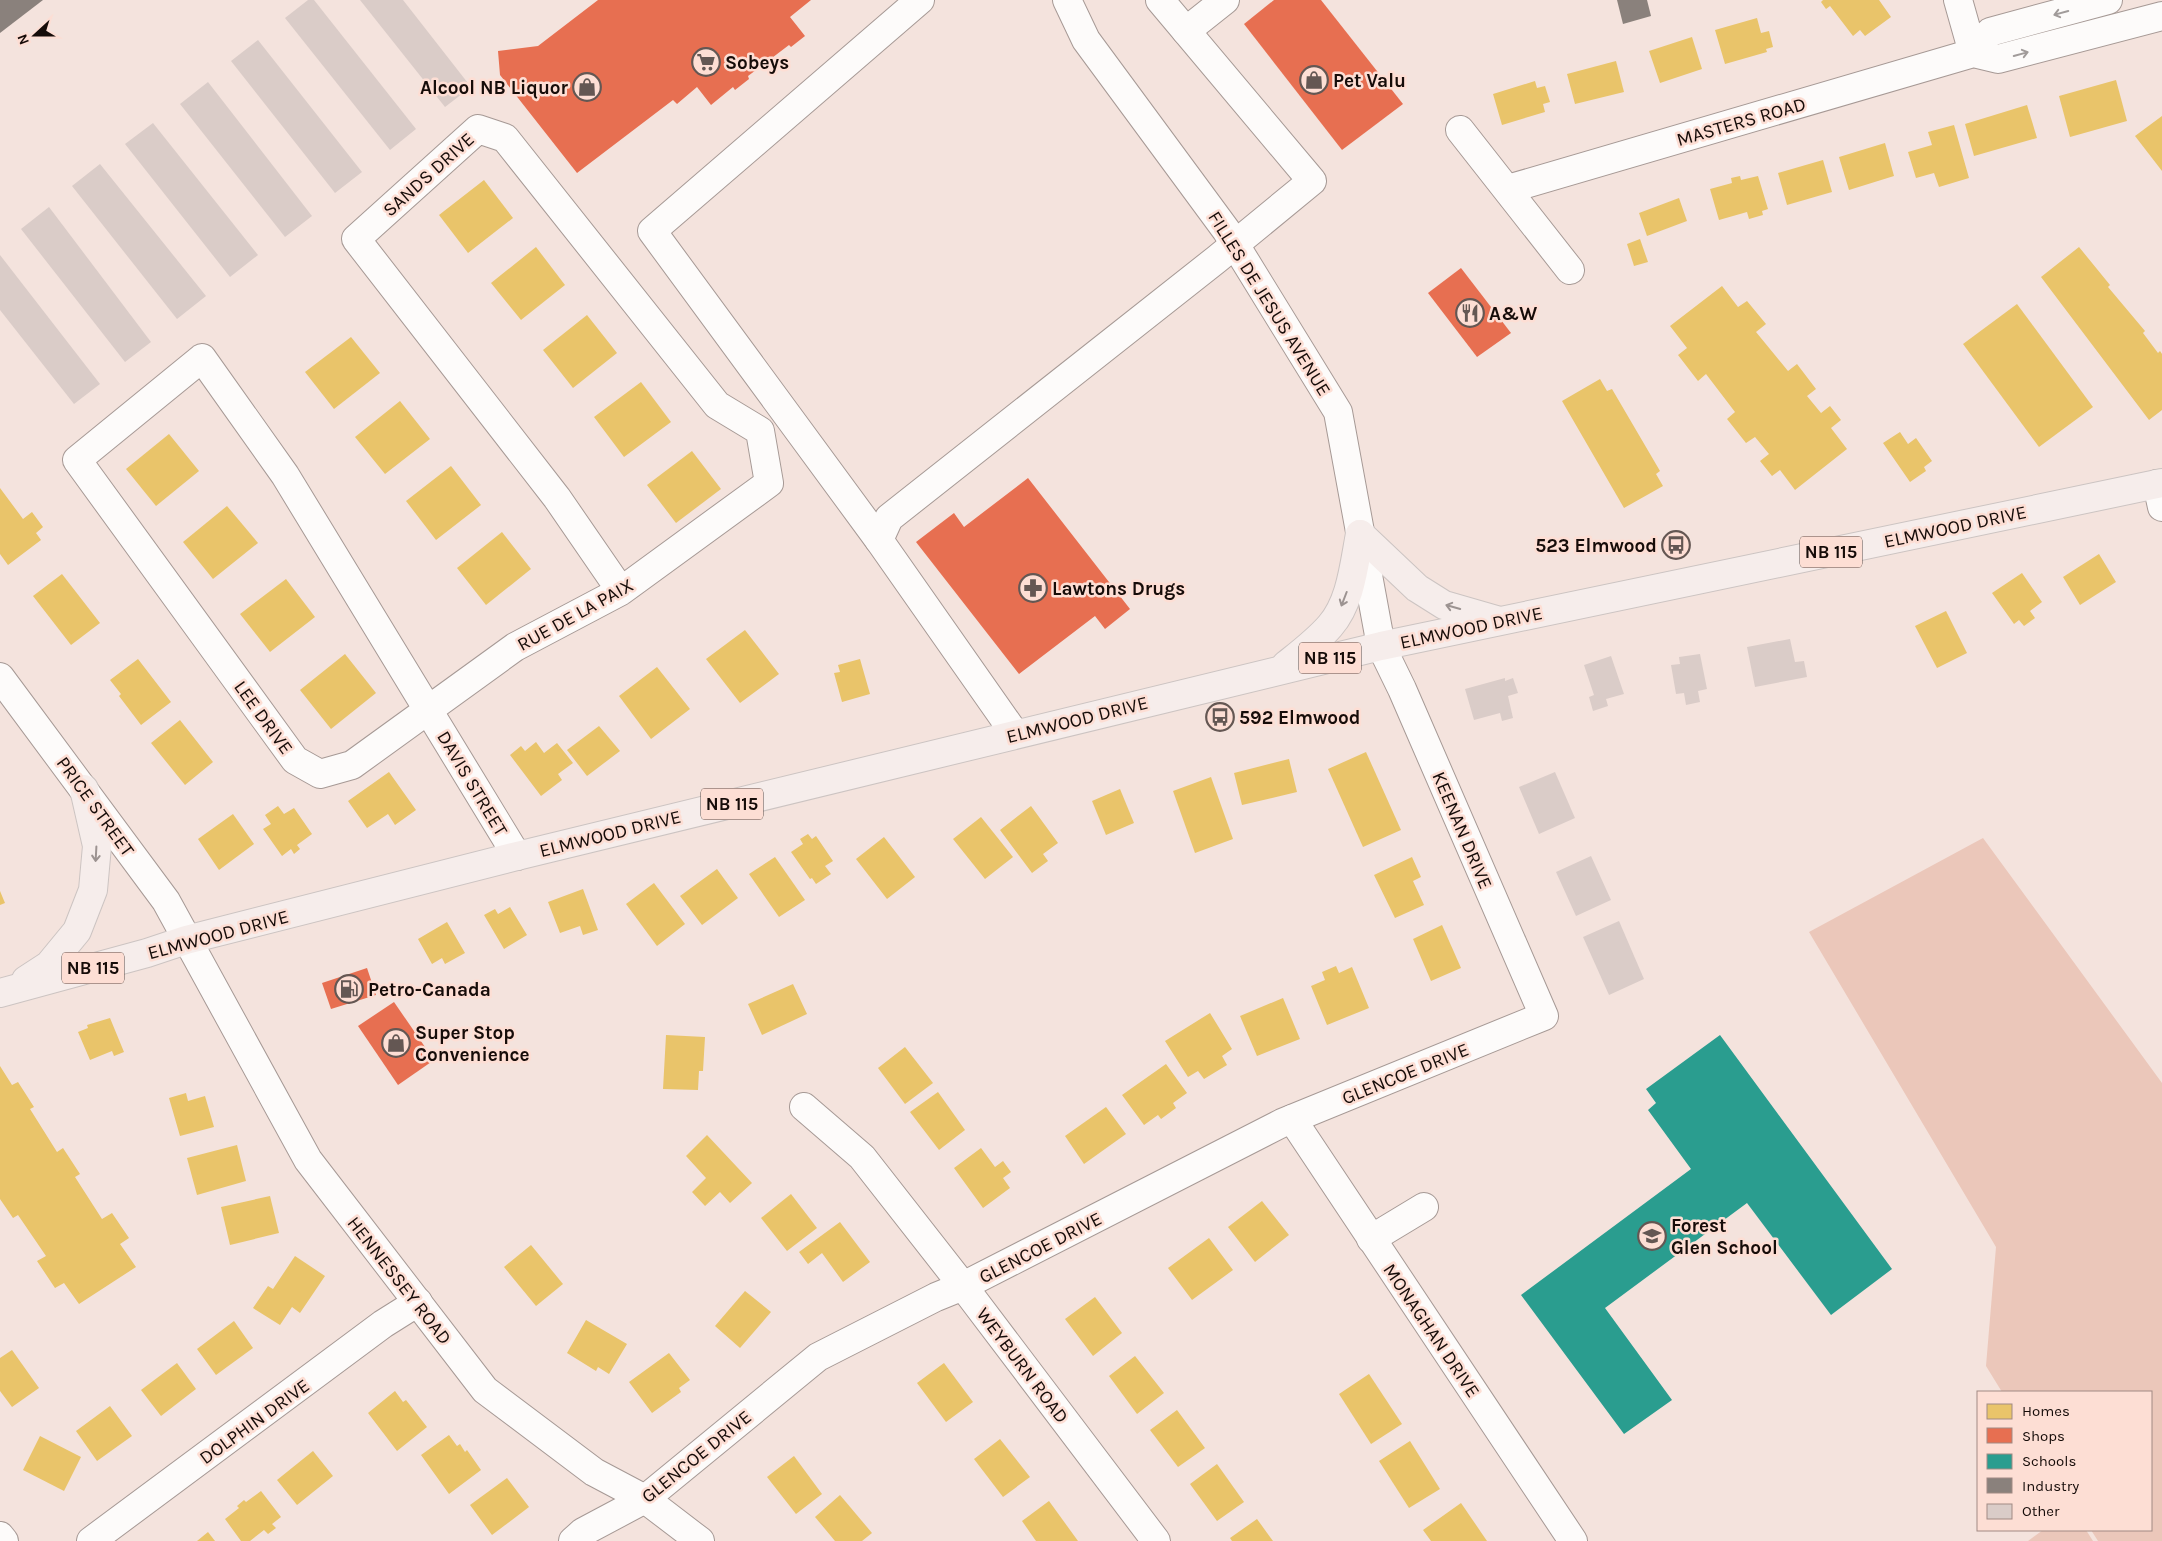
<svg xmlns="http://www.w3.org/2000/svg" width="2162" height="1541" font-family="Karla,sans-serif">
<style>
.green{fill:#ebc7ba}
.homes{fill:#e9c46a}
.shops{fill:#e76f51}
.schools{fill:#2a9d8f}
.industry{fill:#8a817c}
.building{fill:#daccc8}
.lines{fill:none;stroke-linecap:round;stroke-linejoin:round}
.minor-casing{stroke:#a69995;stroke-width:30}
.major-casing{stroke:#ccc4c2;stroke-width:30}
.minor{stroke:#fdfbfa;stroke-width:28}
.major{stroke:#f6edeb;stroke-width:28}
.oneway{stroke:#a19b9a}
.oneway2{stroke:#9c9391}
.labels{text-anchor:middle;stroke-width:5;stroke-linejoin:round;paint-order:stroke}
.shield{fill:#fdded4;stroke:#5b4b46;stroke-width:1}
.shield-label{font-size:18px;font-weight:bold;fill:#160c09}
.poi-label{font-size:19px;font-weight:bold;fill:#160c09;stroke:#fdded4;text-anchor:start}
.street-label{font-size:19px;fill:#160c09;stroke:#fdded4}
</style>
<rect width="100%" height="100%" fill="#f4e3dd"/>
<!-- green -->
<g class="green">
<path d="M1983,838L2162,1083V1541H2098L2091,1530H2151V1392H2002L1986,1366L1996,1247L1809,932Z"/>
<path d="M2043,1530H2086L2093,1541H2028Z"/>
</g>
<!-- homes -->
<g class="homes">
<path d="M1823,0H1879L1891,17L1865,36L1860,30L1853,36L1830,6L1826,9L1821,2Z"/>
<path d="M1757,18L1761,33L1769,31L1773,47L1766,49L1767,52L1725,64L1715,30Z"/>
<path d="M1692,37L1702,69L1660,83L1649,51Z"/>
<path d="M1616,61L1624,92L1575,104L1567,74Z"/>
<path d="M2116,80L2127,121L2070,137L2059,96Z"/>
<path d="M1535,81L1537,88L1545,86L1550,102L1543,104L1545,112L1502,125L1493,94Z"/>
<path d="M2027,105L2037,138L1974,156L1965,124Z"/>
<path d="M2162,116V171L2135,136Z"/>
<path d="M1954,125L1969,178L1939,187L1934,173L1916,178L1908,152L1932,145L1928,132Z"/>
<path d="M1885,143L1894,176L1849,190L1839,157Z"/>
<path d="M1823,160L1832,192L1787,205L1778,173Z"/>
<path d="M1740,176L1741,180L1758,176L1768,209L1762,211L1763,215L1749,219L1747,212L1719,220L1710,189L1732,183L1731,178Z"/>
<path d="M484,180L513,218L468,253L439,215Z"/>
<path d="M1679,198L1687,221L1647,236L1639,213Z"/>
<path d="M1640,239L1648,262L1634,266L1627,244Z"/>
<path d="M536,247L565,285L521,320L491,283Z"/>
<path d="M2079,247L2110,285L2108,287L2145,331L2143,333L2158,353L2160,351L2162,354V410L2149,420L2041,277Z"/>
<path d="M1722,286L1738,307L1747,301L1766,324L1756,332L1788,371L1797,364L1816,389L1807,396L1821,413L1830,406L1841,420L1831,428L1847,449L1795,490L1780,470L1772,476L1760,461L1769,454L1755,437L1746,443L1727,419L1735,412L1706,374L1698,381L1678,355L1687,348L1670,326Z"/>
<path d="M2017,304L2093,407L2039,447L1963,344Z"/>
<path d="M587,315L617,353L573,388L543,350Z"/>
<path d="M351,337L380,373L334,409L305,372Z"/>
<path d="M1600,379L1607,391L1612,389L1660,471L1656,474L1663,486L1624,508L1562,401Z"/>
<path d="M641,382L671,422L624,457L594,417Z"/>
<path d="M400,401L430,439L385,474L355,437Z"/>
<path d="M1900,432L1908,444L1916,438L1932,461L1924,467L1926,471L1910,482L1883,443Z"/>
<path d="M169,434L199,471L156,506L126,469Z"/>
<path d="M692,451L721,489L676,523L647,485Z"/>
<path d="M451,466L481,505L436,540L406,501Z"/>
<path d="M0,488L23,519L32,512L43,527L36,533L41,540L8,565L0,554Z"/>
<path d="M227,506L258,543L213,579L183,542Z"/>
<path d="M502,532L531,569L486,605L457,568Z"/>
<path d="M2099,554L2116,582L2080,605L2063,577Z"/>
<path d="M2022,573L2042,602L2030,611L2035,618L2024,626L2019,620L2014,624L1992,593Z"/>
<path d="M62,574L100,623L71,645L33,596Z"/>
<path d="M286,579L315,617L270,652L240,614Z"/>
<path d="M1946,611L1967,653L1937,668L1915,626Z"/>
<path d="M745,630L779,674L740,703L706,659Z"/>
<path d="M345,654L376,693L331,729L300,690Z"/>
<path d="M138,659L171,702L141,725L119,696L121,694L110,680Z"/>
<path d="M860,659L870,694L842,702L834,673L840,672L838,665Z"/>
<path d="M657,667L690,709L651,739L619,696Z"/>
<path d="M180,720L213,762L185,785L151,743Z"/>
<path d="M599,726L620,751L587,776L567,750Z"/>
<path d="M536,742L544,753L557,743L573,763L558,774L562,780L541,796L510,755L521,746L525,751Z"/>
<path d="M1366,752L1401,830L1363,847L1328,769Z"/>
<path d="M1289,759L1297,792L1242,805L1234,773Z"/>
<path d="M389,772L416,810L395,825L388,814L367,828L348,801Z"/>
<path d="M1211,777L1233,839L1195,853L1173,791Z"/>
<path d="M1120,789L1134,823L1106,835L1092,801Z"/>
<path d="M278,806L284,814L294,808L312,834L297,845L300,849L294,854L291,849L282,856L263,829L271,824L265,815Z"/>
<path d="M1031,806L1058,843L1043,854L1048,861L1032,873L1000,830Z"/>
<path d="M233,814L254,844L219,870L198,839Z"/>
<path d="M981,817L1013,857L985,879L953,839Z"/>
<path d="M808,834L812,839L816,836L833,861L825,866L831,874L816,884L812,878L810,879L791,852L803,844L800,839Z"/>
<path d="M884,837L915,877L887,899L856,859Z"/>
<path d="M775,857L805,900L779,917L749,874Z"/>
<path d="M1412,857L1421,877L1413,881L1424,905L1395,918L1374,875Z"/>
<path d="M717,869L738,898L702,925L680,896Z"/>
<path d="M654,883L685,924L657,946L626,904Z"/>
<path d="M583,889L598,930L583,935L580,926L560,933L548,902Z"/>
<path d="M0,891L5,903L0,905Z"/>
<path d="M510,907L527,935L504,949L484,915L495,909L498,914Z"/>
<path d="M447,922L465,953L445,964L442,958L432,964L418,939Z"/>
<path d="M1442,925L1461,968L1431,981L1413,939Z"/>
<path d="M1336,966L1339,973L1352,967L1369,1008L1327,1025L1311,986L1325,980L1322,972Z"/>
<path d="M793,984L807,1014L762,1035L748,1004Z"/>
<path d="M1283,998L1300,1039L1257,1056L1240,1016Z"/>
<path d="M1210,1013L1232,1049L1222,1056L1227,1065L1204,1079L1198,1071L1188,1077L1165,1041Z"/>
<path d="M110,1018L124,1052L114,1056L112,1051L90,1060L78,1032L88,1028L87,1025Z"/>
<path d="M666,1035L705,1037L703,1071H699L698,1090L663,1089Z"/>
<path d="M905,1047L933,1083L905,1104L878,1068Z"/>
<path d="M1166,1064L1187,1093L1173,1103L1176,1108L1161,1119L1158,1115L1144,1125L1122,1095Z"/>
<path d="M0,1066L12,1085L18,1082L34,1107L30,1109L57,1152L63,1148L80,1174L75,1177L102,1219L112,1213L129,1238L120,1244L136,1267L79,1304L64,1283L55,1288L37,1261L46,1256L18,1215L13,1218L0,1199Z"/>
<path d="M938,1092L965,1130L939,1150L910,1112Z"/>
<path d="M186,1093L188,1101L205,1096L214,1127L180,1136L169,1098Z"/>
<path d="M1106,1107L1126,1134L1084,1164L1065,1136Z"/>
<path d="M707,1135L752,1183L730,1203L720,1192L705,1206L692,1192L706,1178L686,1156Z"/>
<path d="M237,1145L246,1181L197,1195L187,1158Z"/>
<path d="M981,1148L995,1167L1003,1161L1011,1172L1003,1178L1010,1188L983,1208L954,1168Z"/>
<path d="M791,1194L817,1228L787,1251L761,1218Z"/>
<path d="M270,1196L279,1233L230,1245L221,1207Z"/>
<path d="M1262,1201L1289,1235L1255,1262L1228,1227Z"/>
<path d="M840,1222L870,1262L843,1282L822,1253L808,1264L799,1252Z"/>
<path d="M1209,1238L1233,1270L1192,1300L1168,1268Z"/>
<path d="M531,1245L563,1284L536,1306L504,1267Z"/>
<path d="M295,1256L325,1276L300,1313L292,1307L280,1325L253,1308L268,1286L273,1289Z"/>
<path d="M745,1291L771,1312L740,1348L715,1326Z"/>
<path d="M1095,1297L1122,1333L1093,1356L1065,1319Z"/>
<path d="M586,1320L627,1344L609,1374L598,1367L596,1371L567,1353Z"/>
<path d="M234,1321L253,1348L216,1375L197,1349Z"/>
<path d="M12,1350L39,1388L12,1407L0,1391V1358Z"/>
<path d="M669,1353L690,1380L679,1388L681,1392L652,1413L629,1382Z"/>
<path d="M1135,1356L1164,1393L1137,1414L1109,1376Z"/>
<path d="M177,1363L196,1389L161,1416L141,1390Z"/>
<path d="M944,1363L973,1402L946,1422L917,1383Z"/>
<path d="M1369,1374L1402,1424L1371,1444L1339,1394Z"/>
<path d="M395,1391L403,1402L406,1400L427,1427L397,1451L368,1413Z"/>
<path d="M110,1406L132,1436L97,1461L76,1431Z"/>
<path d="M1177,1410L1205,1448L1178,1467L1150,1430Z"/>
<path d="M449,1435L457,1446L460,1444L465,1452L467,1450L481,1470L449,1494L421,1455Z"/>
<path d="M40,1436L81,1457L64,1491L23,1470Z"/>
<path d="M1000,1439L1030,1477L1003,1497L974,1459Z"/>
<path d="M1410,1441L1440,1489L1409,1508L1379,1461Z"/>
<path d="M313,1451L333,1476L297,1505L277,1480Z"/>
<path d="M794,1456L822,1494L796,1514L767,1477Z"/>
<path d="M1217,1464L1244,1502L1217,1521L1190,1484Z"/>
<path d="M507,1478L529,1507L492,1535L470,1505Z"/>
<path d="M261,1491L281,1517L272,1524L276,1528L268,1534L264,1530L250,1541H241L225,1519L239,1508L237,1506L244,1500L246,1502Z"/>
<path d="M840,1495L872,1533L862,1541H835L815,1517Z"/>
<path d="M1049,1501L1078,1541H1036L1022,1521Z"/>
<path d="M1461,1503L1487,1541H1431L1423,1530Z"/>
<path d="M1257,1519L1273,1541H1232L1230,1538Z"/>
<path d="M208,1532L215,1541H197Z"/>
</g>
<!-- shops -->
<g class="shops">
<path d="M598,0H811L790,17L805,36L791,47L789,45L748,76L749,79L735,90L733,87L711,105L697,87L677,104L673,100L577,173L500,75L498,51L538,46Z"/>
<path d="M1274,0H1321L1403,104L1342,150L1244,24Z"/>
<path d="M1461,268L1511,333L1477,357L1428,293Z"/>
<path d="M1028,478L1130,609L1105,629L1095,616L1019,674L916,542L954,513L964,527Z"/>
<path d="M367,968L376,995L331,1009L322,983Z"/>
<path d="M394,1002L434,1060L398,1085L358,1026Z"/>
</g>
<!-- schools -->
<path class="schools" d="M1720,1035L1892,1269L1831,1315L1747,1203L1605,1308L1672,1400L1624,1434L1521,1295L1691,1169L1648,1110L1656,1103L1646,1089Z"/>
<!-- industry -->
<g class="industry">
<path d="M0,0H43L0,33Z"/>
<path d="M1617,0H1647L1651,16L1623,24Z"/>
</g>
<!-- building -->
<g class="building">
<path d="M308,0H314L416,129L390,150L285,18Z"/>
<path d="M360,0H403L471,87L445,107Z"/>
<path d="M258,40L362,172L335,193L231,61Z"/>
<path d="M208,82L312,216L285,237L180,104Z"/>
<path d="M153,123L258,255L230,277L125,144Z"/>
<path d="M100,164L206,296L177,319L72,186Z"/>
<path d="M49,207L151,342L125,362L21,229Z"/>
<path d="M0,255L100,384L74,404L0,310Z"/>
<path d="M1790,639L1795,662L1804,661L1807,677L1755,687L1747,647Z"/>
<path d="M1700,654L1707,689L1698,691L1700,702L1686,705L1684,693L1676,694L1671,665L1680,664L1679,657Z"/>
<path d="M1611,656L1624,694L1606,699L1608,706L1593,711L1589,697L1594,695L1584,665Z"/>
<path d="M1505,678V681L1513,678L1518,693L1508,696L1513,718L1502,721L1500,713L1474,720L1465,689Z"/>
<path d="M1555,772L1575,818L1539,834L1519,787Z"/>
<path d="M1591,856L1611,900L1576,916L1556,872Z"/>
<path d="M1619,921L1644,979L1609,995L1583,937Z"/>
</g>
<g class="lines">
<defs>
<g id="minor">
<path d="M1958,0L1973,53"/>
<path d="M1186,31L1225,0"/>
<path d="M1973,53L1990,32L2108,0"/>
<path d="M1460,130L1570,270"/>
<path d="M1508,189L1973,53L1998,59L2162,16"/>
<path d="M2157,484L2162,507"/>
<path d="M879,540L652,231L920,0"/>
<path d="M0,677L166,901L308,1160L485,1390L594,1472L645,1499L700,1541"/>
<path d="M1015,734L879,540L889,518L1217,259L1312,181L1160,0"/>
<path d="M517,856L285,475L202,358L77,460L295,760L320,774L352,765L515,647L621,591L769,483L760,431L717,405L505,138L478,129L356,239L557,498L621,591"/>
<path d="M804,1107L862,1157L963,1286L1156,1541"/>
<path d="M1292,1119L1573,1541"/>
<path d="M1371,1239L1424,1207"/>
<path d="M0,1536L4,1541"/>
<path d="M91,1541L383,1324L418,1302"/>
<path d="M573,1541L583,1532L645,1499L818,1357L936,1297L963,1286L1282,1123L1544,1016L1402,689L1381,646L1338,412L1226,230L1086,40L1067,0"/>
</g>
<g id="major">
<path d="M1360,534L1417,588L1444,605L1496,620"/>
<path d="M1286,665C1301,653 1317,641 1330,626C1351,602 1354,565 1360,534"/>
<path d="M26,980L49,965L77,931L93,890L97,846L84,789"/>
<path d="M0,993L147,953L186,940L517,856L1381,646L2162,483"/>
</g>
</defs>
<!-- minor casing -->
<use href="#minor" class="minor-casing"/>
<!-- major casing -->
<use href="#major" class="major-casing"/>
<!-- minor -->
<use href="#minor" class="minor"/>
<!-- major -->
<use href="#major" class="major"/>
</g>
<!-- one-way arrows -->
<defs><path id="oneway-shaft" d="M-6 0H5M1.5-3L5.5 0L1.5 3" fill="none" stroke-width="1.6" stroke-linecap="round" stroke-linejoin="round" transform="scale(1.25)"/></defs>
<g class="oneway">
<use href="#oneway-shaft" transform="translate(2061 13) rotate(165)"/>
<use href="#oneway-shaft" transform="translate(2021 54) rotate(-15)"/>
</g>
<g class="oneway2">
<use href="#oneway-shaft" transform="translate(1344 599) rotate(111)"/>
<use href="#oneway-shaft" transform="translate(1453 607) rotate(-164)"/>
<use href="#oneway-shaft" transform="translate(96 854) rotate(93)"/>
</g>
<!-- icons -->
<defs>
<symbol id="supermarket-ring" viewBox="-11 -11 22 22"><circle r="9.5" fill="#fdded4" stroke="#645753" stroke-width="1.5"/><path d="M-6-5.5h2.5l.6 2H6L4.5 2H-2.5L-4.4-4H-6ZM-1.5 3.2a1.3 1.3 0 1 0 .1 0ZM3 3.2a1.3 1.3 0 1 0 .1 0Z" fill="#645753"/></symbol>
<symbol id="shop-ring" viewBox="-11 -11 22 22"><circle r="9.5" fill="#fdded4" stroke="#645753" stroke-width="1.5"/><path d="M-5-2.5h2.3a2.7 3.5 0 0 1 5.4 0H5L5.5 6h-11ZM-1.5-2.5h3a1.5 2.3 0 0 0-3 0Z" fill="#645753"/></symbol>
<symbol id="restaurant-ring" viewBox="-11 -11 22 22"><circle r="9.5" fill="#fdded4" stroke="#645753" stroke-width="1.5"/><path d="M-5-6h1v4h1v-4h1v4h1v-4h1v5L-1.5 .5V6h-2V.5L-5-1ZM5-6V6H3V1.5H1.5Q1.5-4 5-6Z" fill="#645753"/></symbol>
<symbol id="bus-ring" viewBox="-11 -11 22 22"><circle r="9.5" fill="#fdded4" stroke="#645753" stroke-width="1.5"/><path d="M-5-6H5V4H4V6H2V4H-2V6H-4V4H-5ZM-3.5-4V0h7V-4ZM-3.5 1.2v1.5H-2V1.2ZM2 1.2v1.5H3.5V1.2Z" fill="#645753"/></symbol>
<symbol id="pharmacy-ring" viewBox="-11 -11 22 22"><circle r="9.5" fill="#fdded4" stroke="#645753" stroke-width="1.5"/><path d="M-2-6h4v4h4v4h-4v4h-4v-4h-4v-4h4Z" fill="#645753"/></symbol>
<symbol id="fuel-ring" viewBox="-11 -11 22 22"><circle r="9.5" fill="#fdded4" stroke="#645753" stroke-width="1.5"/><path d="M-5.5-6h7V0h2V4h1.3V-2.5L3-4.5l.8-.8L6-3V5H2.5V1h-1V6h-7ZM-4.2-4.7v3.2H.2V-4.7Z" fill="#645753"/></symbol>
<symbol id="school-ring" viewBox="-11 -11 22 22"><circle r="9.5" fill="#fdded4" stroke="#645753" stroke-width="1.5"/><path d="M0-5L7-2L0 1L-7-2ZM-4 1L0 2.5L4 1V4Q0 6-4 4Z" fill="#645753"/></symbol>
</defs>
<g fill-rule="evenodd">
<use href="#supermarket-ring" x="690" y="46" width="32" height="32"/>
<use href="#shop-ring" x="1298" y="64" width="32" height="32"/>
<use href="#shop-ring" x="571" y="71" width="32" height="32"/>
<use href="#restaurant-ring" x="1454" y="297" width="32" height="32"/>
<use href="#bus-ring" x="1660" y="529" width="32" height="32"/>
<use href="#pharmacy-ring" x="1017" y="572" width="32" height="32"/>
<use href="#bus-ring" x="1204" y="701" width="32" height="32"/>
<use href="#fuel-ring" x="333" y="973" width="32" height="32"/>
<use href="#shop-ring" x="380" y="1027" width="32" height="32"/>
<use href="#school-ring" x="1636" y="1220" width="32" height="32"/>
</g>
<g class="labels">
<!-- shield labels -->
<g class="shield">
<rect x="1800" y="536.5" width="62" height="31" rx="4"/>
<rect x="1299" y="642.5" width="62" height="31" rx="4"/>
<rect x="701" y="788.5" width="62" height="31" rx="4"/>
<rect x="62" y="952.5" width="62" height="31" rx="4"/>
</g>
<g class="shield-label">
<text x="1831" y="558">NB 115</text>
<text x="1330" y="664">NB 115</text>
<text x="732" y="810">NB 115</text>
<text x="93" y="974">NB 115</text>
</g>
<!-- poi labels -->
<g class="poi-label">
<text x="725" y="69">Sobeys</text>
<text x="1333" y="87">Pet Valu</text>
<text x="568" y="94" text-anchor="end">Alcool NB Liquor</text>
<text x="1489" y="320">A&amp;W</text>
<text x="1657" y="552" text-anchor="end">523 Elmwood</text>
<text x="1052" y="595">Lawtons Drugs</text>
<text x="1239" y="724">592 Elmwood</text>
<text x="368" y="996">Petro-Canada</text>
<text x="415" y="1039">Super Stop<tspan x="415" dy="22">Convenience</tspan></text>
<text x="1671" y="1232">Forest<tspan x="1671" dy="22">Glen School</tspan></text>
</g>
<!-- street labels -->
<g class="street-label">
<text transform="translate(1741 121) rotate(-16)" y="7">MASTERS ROAD</text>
<text transform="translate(428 174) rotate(-42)" y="7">SANDS DRIVE</text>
<text transform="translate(1270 303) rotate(58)" y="7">FILLES DE JESUS AVENUE</text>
<text transform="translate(1955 526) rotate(-12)" y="7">ELMWOOD DRIVE</text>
<text transform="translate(575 614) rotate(-29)" y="7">RUE DE LA PAIX</text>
<text transform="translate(1471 627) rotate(-12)" y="7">ELMWOOD DRIVE</text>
<text transform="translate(264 717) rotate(54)" y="7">LEE DRIVE</text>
<text transform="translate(1077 719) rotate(-14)" y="7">ELMWOOD DRIVE</text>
<text transform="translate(473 783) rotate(59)" y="7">DAVIS STREET</text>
<text transform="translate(96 806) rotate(54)" y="7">PRICE STREET</text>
<text transform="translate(1463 830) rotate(67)" y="7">KEENAN DRIVE</text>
<text transform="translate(610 833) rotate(-14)" y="7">ELMWOOD DRIVE</text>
<text transform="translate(218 934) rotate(-15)" y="7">ELMWOOD DRIVE</text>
<text transform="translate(1405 1073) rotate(-22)" y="7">GLENCOE DRIVE</text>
<text transform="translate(1040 1247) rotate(-27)" y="7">GLENCOE DRIVE</text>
<text transform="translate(400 1280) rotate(52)" y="7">HENNESSEY ROAD</text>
<text transform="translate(1432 1330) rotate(56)" y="7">MONAGHAN DRIVE</text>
<text transform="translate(1023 1365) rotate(53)" y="7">WEYBURN ROAD</text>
<text transform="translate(254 1421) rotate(-36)" y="7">DOLPHIN DRIVE</text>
<text transform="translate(696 1456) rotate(-39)" y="7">GLENCOE DRIVE</text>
</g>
</g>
<!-- legend -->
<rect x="1977" y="1391" width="175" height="140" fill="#fdded4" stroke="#a18a83"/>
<rect x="1987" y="1404" width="25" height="15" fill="#e9c46a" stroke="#a18a83"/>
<text x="2022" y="1416" font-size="15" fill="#160c09">Homes</text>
<rect x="1987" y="1428" width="25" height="15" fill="#e76f51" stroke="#a18a83"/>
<text x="2022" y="1441" font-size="15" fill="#160c09">Shops</text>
<rect x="1987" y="1454" width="25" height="15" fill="#2a9d8f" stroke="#a18a83"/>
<text x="2022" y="1466" font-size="15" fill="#160c09">Schools</text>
<rect x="1987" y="1478" width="25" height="15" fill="#8a817c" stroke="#a18a83"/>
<text x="2022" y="1491" font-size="15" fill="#160c09">Industry</text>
<rect x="1987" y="1504" width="25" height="15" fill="#daccc8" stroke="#a18a83"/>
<text x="2022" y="1516" font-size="15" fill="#160c09">Other</text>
<!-- north arrow -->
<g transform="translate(35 35) rotate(249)" stroke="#fdded4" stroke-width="4" paint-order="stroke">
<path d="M0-4L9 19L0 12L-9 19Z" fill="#160c09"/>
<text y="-8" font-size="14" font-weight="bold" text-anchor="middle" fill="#160c09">N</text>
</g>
</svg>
